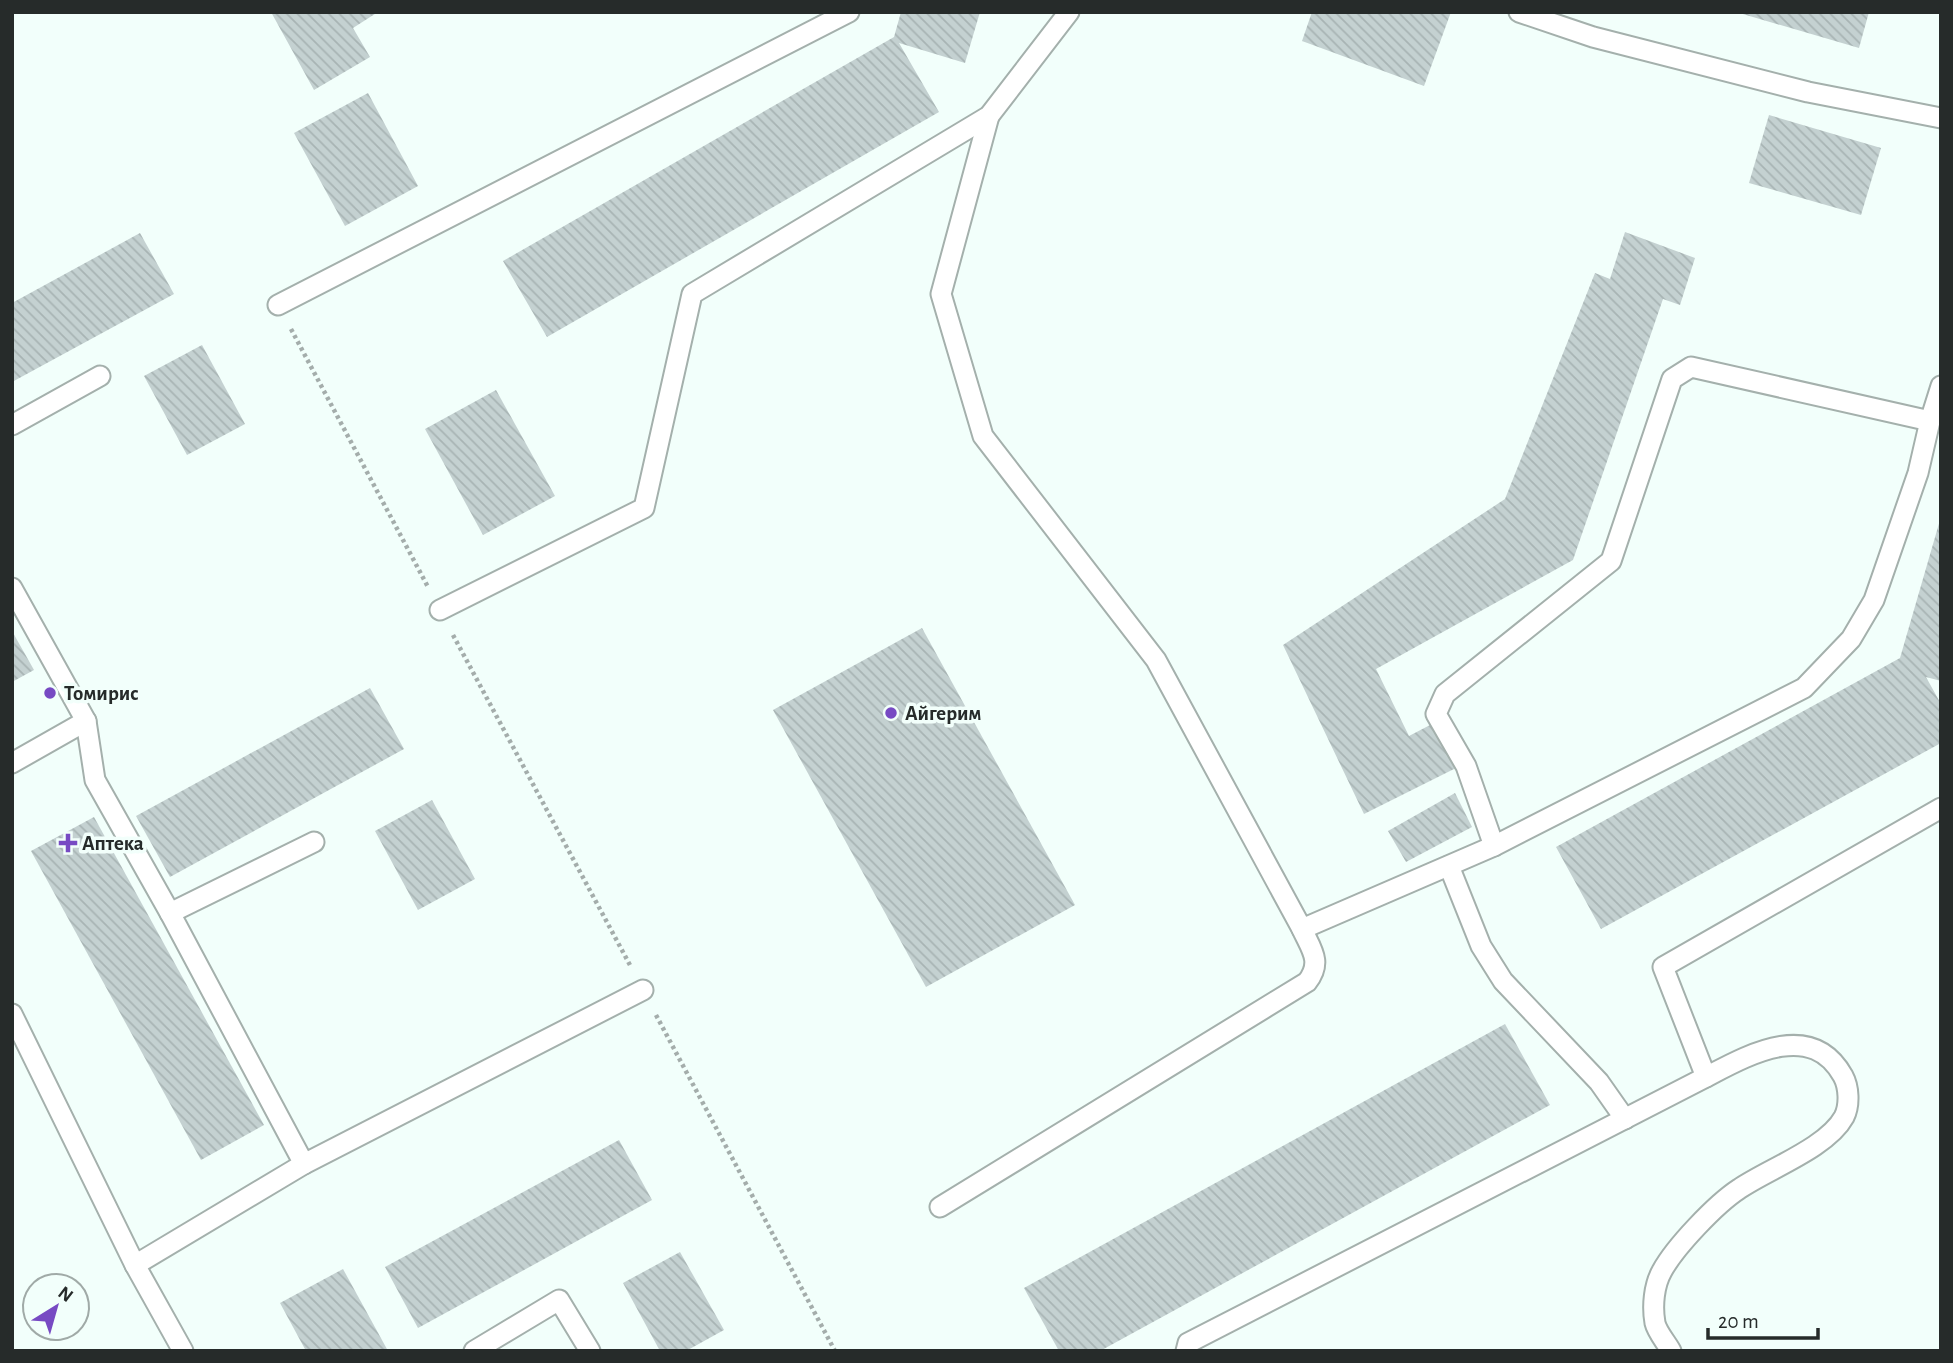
<svg xmlns="http://www.w3.org/2000/svg" width="1953" height="1363" font-family="'Alegreya Sans',sans-serif">
<style>
.building{fill:url(#building-back-hatch)}
.lines{fill:none;stroke-linecap:round;stroke-linejoin:round}
.service-casing{stroke:#a4b0ac;stroke-width:23}
.path{stroke:#a4adab;stroke-width:4.5;stroke-dasharray:3.5 3.5;stroke-linecap:butt}
.service{stroke:#fff;stroke-width:19}
.poi-dot{fill:#774ac3;stroke:#f2fffb;stroke-width:2.5}
.labels{text-anchor:middle;stroke-width:7;stroke-linejoin:round;paint-order:stroke}
.poi-label{font-size:21px;font-weight:bold;fill:#262b2a;stroke:#f2fffb;text-anchor:start}
</style>
<defs>
<pattern id="building-back-hatch" width="6" height="6" patternUnits="userSpaceOnUse" patternTransform="scale(1.75)"><rect width="6" height="6" fill="#c4d1d1"/><path d="M-1 5l2 2M0 0l6 6M5-1l2 2" fill="none" stroke="#a8b4b4"/></pattern>
</defs>
<rect width="100%" height="100%" fill="#f2fffb"/>
<!-- building -->
<g class="building">
<path d="M271,12H378L353,28L370,57L314,90Z"/>
<path d="M901,12H980L965,63L899,43L939,112L547,337L503,261L894,37Z"/>
<path d="M1312,12H1451L1424,86L1302,41Z"/>
<path d="M1736,12H1869L1859,48Z"/>
<path d="M368,93L418,186L345,226L294,133Z"/>
<path d="M1769,115L1881,148L1861,215L1749,183Z"/>
<path d="M1625,232L1695,258L1680,305L1663,299L1573,560L1376,669L1409,736L1432,724L1456,768L1364,814L1283,645L1505,499L1595,273L1610,279Z"/>
<path d="M140,233L174,294L12,382V303Z"/>
<path d="M202,345L245,424L187,455L144,376Z"/>
<path d="M496,390L555,496L483,535L425,429Z"/>
<path d="M1940,520L1941,681L1926,677L1941,704V743L1601,929L1556,847L1900,658Z"/>
<path d="M922,628L1075,905L926,987L773,710Z"/>
<path d="M12,631L34,670L12,682Z"/>
<path d="M370,688L404,749L170,877L136,816Z"/>
<path d="M1455,793L1472,827L1406,862L1388,831Z"/>
<path d="M432,800L475,879L418,910L375,831Z"/>
<path d="M94,817L264,1125L201,1160L31,851Z"/>
<path d="M1505,1024L1550,1105L1100,1351H1059L1024,1288Z"/>
<path d="M619,1140L652,1200L418,1328L385,1267Z"/>
<path d="M680,1252L724,1330L686,1351H660L623,1283Z"/>
<path d="M343,1269L388,1351H306L280,1303Z"/>
</g>
<g class="lines">
<defs>
<g id="service">
<path d="M1519,12L1593,37L1808,92L1941,118"/>
<path d="M278,305L849,12"/>
<path d="M12,425L100,376"/>
<path d="M12,588L86,721L12,763"/>
<path d="M440,610L644,508L692,294L989,116L1069,12"/>
<path d="M86,721L95,780L170,913"/>
<path d="M1494,846L1466,766L1436,714L1445,694L1611,561L1672,379L1691,367L1930,421"/>
<path d="M1449,866L1481,946L1503,981L1599,1082L1625,1119"/>
<path d="M1302,929L1494,846L1804,688L1851,639L1874,600L1918,473L1930,421L1941,386"/>
<path d="M12,1014L135,1265L183,1351"/>
<path d="M304,1164L643,990"/>
<path d="M940,1207L1307,982C1323,962 1311,949 1302,929L1156,660L983,436L941,294L989,116"/>
<path d="M135,1265L304,1164L170,913L314,842"/>
<path d="M474,1351L559,1300L590,1351"/>
<path d="M1186,1351L1188,1343L1706,1077L1663,967L1941,808"/>
<path d="M1671,1351C1666,1342 1657,1332 1655,1323C1652,1306 1654,1285 1662,1271C1675,1247 1716,1204 1739,1189C1768,1169 1827,1148 1844,1117C1850,1105 1849,1087 1843,1076C1811,1019 1748,1055 1706,1077"/>
</g>
</defs>
<!-- service casing -->
<use href="#service" class="service-casing"/>
<!-- path -->
<g class="path">
<path d="M291,329L428,587"/>
<path d="M453,635L631,967"/>
<path d="M656,1015L835,1351"/>
</g>
<!-- service -->
<use href="#service" class="service"/>
</g>
<!-- markers -->
<g class="poi-dot">
<circle cx="50" cy="693" r="7"/>
<circle cx="891" cy="713" r="7"/>
<path d="M64.5 832.5h7v7h7v7h-7v7h-7v-7h-7v-7h7z"/>
</g>
<g class="labels">
<!-- poi labels -->
<g class="poi-label">
<text x="64" y="700">Томирис</text>
<text x="905" y="720">Айгерим</text>
<text x="82" y="850">Аптека</text>
</g>
</g>
<!-- border -->
<rect width="1953" height="1363" fill="none" stroke="#262b2a" stroke-width="28"/>
<!-- north arrow -->
<g transform="translate(56 1307) rotate(37)"><circle r="33" fill="#f2fffb" stroke="#a0aaa7" stroke-width="2"/>
<path d="M0-5L12 26L0 18L-12 26Z" fill="#774ac3"/>
<text y="-10" font-size="19" font-weight="bold" text-anchor="middle" fill="#262b2a">N</text>
</g>
<!-- scale -->
<path d="M1708 1328v10h110v-10" fill="none" stroke="#262b2a" stroke-width="3.5"/>
<text x="1718" y="1328" font-size="21" fill="#262b2a" stroke="#f2fffb" stroke-width="5" paint-order="stroke">20 m</text>
</svg>
